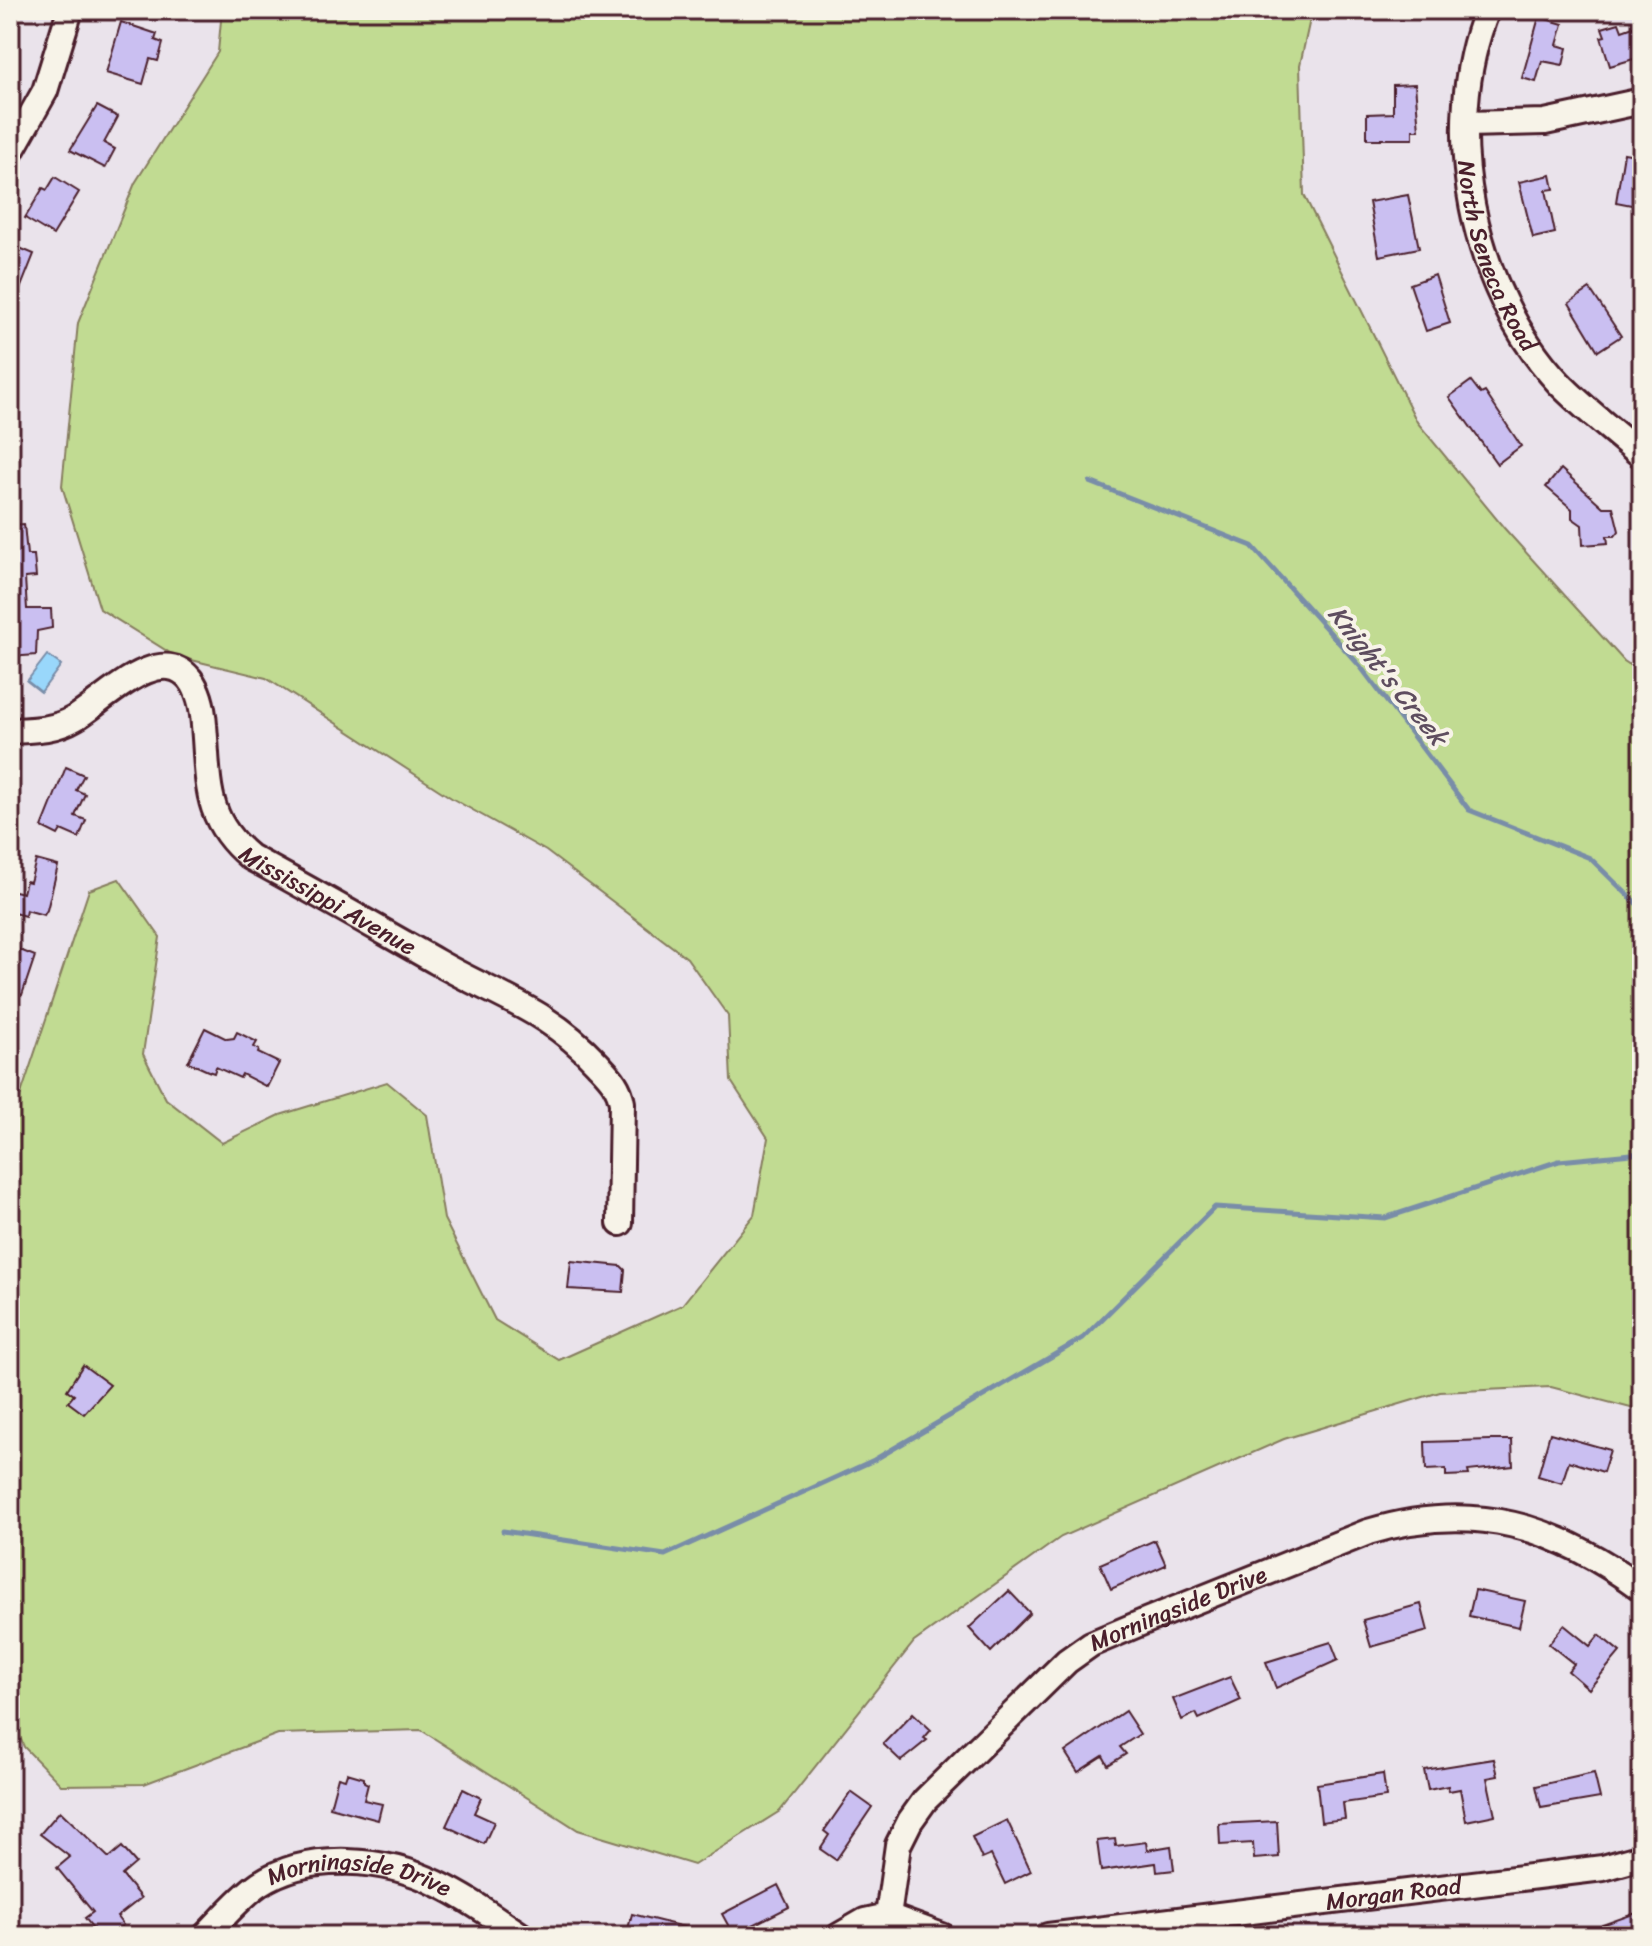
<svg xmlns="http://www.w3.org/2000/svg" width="1652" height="1946" font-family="Sriracha,sans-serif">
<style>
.green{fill:#c1db92;stroke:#867d5e;stroke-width:2}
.water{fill:#99d7fb;stroke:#798da8;stroke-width:2}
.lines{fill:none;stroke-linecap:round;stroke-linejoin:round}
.stream{stroke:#798da8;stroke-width:5}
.building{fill:#cabff1;stroke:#4a1f2b;stroke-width:2}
.minor-casing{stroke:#4a1f2b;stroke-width:30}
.minor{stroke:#f7f3e8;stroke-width:24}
.labels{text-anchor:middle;stroke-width:8;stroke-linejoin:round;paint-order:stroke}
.street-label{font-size:24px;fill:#4a1f2b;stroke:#f7f3e8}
.water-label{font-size:26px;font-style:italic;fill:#5e4d5f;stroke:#f7f3e8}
</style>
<rect width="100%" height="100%" fill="#eae3eb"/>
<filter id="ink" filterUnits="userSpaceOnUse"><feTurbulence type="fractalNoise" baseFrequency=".0125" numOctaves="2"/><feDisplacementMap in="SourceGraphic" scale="16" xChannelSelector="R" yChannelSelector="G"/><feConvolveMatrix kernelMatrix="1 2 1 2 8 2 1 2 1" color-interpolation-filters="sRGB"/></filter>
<g filter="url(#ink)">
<!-- green -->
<path class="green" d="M222,10H1312L1300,65L1304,195L1417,422L1504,528L1624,661L1642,673V1411L1551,1387L1440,1392L1284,1439L1061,1537L914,1642L780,1811L694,1865L578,1830L421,1730L278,1734L144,1784L61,1785L24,1747L10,1714V1127L89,890L119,879L160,937L143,1054L166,1099L222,1143L280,1115L387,1082L427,1115L444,1219L495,1320L559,1360L682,1305L754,1215L768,1138L731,1081L728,1016L687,958L546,851L453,799L266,678L175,656L100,609L62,486L78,323L135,183L218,52Z"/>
<!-- water -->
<path class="water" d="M47,655L61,665L41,692L27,681Z"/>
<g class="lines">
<!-- stream -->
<g class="stream">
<path d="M1090,482L1252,546L1360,666L1469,810L1590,858L1642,909"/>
<path d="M503,1531L665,1555L874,1460L1083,1338L1215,1207L1385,1218L1559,1161L1642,1153"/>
</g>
</g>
<!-- building -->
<g class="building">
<path d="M1539,17L1563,24L1557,45L1567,48L1563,65L1542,61L1536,82L1522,78Z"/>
<path d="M121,22L157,34L155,40L163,43L158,61L150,59L143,84L106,73Z"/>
<path d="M1619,23L1622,31L1642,24V48L1635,51L1637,58L1610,66L1601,37L1605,36L1602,28Z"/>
<path d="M1415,84L1419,130H1413V139H1367V114L1393,113V85Z"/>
<path d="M97,106L118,117L104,143L115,149L105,168L70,150Z"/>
<path d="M1624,153L1642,156V207L1616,202Z"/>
<path d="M1551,175L1554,189L1546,190L1555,233L1533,238L1519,182Z"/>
<path d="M55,177L79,192L53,235L25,218L43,188L47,190Z"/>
<path d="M1408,195L1419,248L1379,256L1369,202Z"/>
<path d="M10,244L34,254L11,312H10Z"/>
<path d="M1435,275L1450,323L1426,331L1410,284Z"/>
<path d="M1590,289L1621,336L1598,351L1569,303Z"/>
<path d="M1471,381L1481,394L1485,392L1521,446L1497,464L1449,397Z"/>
<path d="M1561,469L1603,507H1613L1619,531L1615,536H1607L1608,543L1583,545L1582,525L1572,518V509L1546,487Z"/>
<path d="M24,524L27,555H34L36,577L25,578L27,609H51L52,628L37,631L36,655L10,657V525Z"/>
<path d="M66,767L84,775L76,790L85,794L75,816L86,820L79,838L61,830L58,835L42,827Z"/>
<path d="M36,860L58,866L47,910L44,915L26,910L25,916L10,912V890L23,893L26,881L30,882Z"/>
<path d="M10,946L35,956L22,995L10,991Z"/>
<path d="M205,1028L227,1039L234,1038L237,1032L257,1042L254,1047L259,1050L258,1053L279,1063L267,1087L242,1074L240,1078L216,1067L214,1073L208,1071L188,1062Z"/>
<path d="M571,1261L621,1266L625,1270L623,1292L568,1289Z"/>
<path d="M83,1365L110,1385L84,1414L68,1402L74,1395L67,1390Z"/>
<path d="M1550,1433L1610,1450L1603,1472L1569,1461L1562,1483L1538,1476Z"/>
<path d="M1490,1440H1512L1513,1466L1468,1471L1469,1475L1446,1476V1469L1426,1470L1425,1442Z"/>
<path d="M1155,1540L1166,1565L1111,1589L1100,1564Z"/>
<path d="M1475,1590L1525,1601L1519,1627L1469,1616Z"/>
<path d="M1009,1591L1030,1613L991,1652L969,1628Z"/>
<path d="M1421,1604L1428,1631L1371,1647L1363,1620Z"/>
<path d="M1564,1625L1590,1646L1599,1635L1620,1652L1589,1689L1568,1671L1574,1664L1549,1644Z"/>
<path d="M1331,1642L1338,1660L1276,1688L1266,1662Z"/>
<path d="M1230,1677L1241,1700L1199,1719L1196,1713L1182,1720L1173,1699Z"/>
<path d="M1125,1711L1140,1734L1120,1747L1126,1754L1108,1765L1103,1756L1078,1772L1065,1752Z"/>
<path d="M913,1713L931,1730L924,1738L927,1740L901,1761L883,1744Z"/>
<path d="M1494,1759L1498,1776L1487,1778L1495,1815L1466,1821L1460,1789L1449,1791L1448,1786L1428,1790L1424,1770Z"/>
<path d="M347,1773L364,1778V1782L368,1784L364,1800L382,1804L378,1820L330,1807L338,1777L345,1779Z"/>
<path d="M1594,1773L1600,1798L1541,1808L1536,1786Z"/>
<path d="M1383,1774L1386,1797L1343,1803L1345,1819L1321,1822L1317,1784Z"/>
<path d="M463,1789L481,1798L474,1813L494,1822L484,1844L446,1826Z"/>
<path d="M851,1792L872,1807L836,1860L820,1849L829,1835L824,1831Z"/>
<path d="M60,1811L109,1858L122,1847L136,1863L122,1875L141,1898L117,1917L123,1925L110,1936H99L85,1918L93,1912L57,1868L70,1857L40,1834Z"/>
<path d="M1007,1820L1031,1871L1005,1884L991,1855L982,1859L972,1837Z"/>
<path d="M1277,1821L1279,1857L1254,1859L1253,1843L1220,1845L1219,1824Z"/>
<path d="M1115,1839L1116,1846L1146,1842L1147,1850L1171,1846L1174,1870L1157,1872L1156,1863L1101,1871L1097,1841Z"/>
<path d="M778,1885L789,1907L753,1925L756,1931L734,1936L722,1914Z"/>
<path d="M1642,1911V1936H1606L1602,1925Z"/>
<path d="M632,1914L700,1931V1936H626Z"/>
</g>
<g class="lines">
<defs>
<g id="minor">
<path id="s1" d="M1487,10C1439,129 1472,290 1559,383C1584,409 1615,432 1642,456"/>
<path d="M1467,124L1545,122L1642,101"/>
<path d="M10,153L45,91L70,10"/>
<path id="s2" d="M10,731C33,730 55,730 75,718C103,702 159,641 190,679C200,692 203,710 204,725C209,781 203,819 250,857C313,891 375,927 437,962C498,997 547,1009 597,1063C609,1076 619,1085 622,1103L620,1223"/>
<path d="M888,1916L942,1936"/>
<path id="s3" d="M205,1936C222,1919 239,1898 259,1884C309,1851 386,1858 438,1884C468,1898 495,1918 522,1936"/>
<path id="s4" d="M839,1936L865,1921L888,1916L898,1845L910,1821L925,1800L1067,1661L1091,1644L1148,1620L1368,1532C1474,1500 1555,1525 1642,1589"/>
<path id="s5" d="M1048,1936L1603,1868L1642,1857"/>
</g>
</defs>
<!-- minor casing -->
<use href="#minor" class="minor-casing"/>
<!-- minor -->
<use href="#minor" class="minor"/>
</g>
</g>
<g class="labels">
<!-- street labels -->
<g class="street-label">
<text dy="8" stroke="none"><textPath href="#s1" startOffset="254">North Seneca Road</textPath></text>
<text dy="8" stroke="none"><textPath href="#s2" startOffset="484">Mississippi Avenue</textPath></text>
<text dy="8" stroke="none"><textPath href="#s4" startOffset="500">Morningside Drive</textPath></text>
<text dy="8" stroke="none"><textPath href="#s3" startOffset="180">Morningside Drive</textPath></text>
<text dy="8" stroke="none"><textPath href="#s5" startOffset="348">Morgan Road</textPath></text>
</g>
<!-- water labels -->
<g class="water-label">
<text transform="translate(1388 675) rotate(51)" y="9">Knight's Creek</text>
</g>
</g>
<!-- margin -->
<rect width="1652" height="1946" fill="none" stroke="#f7f3e8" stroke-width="40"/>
<rect x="20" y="20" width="1612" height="1906" fill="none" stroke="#4a1f2b" stroke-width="3" filter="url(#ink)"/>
</svg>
